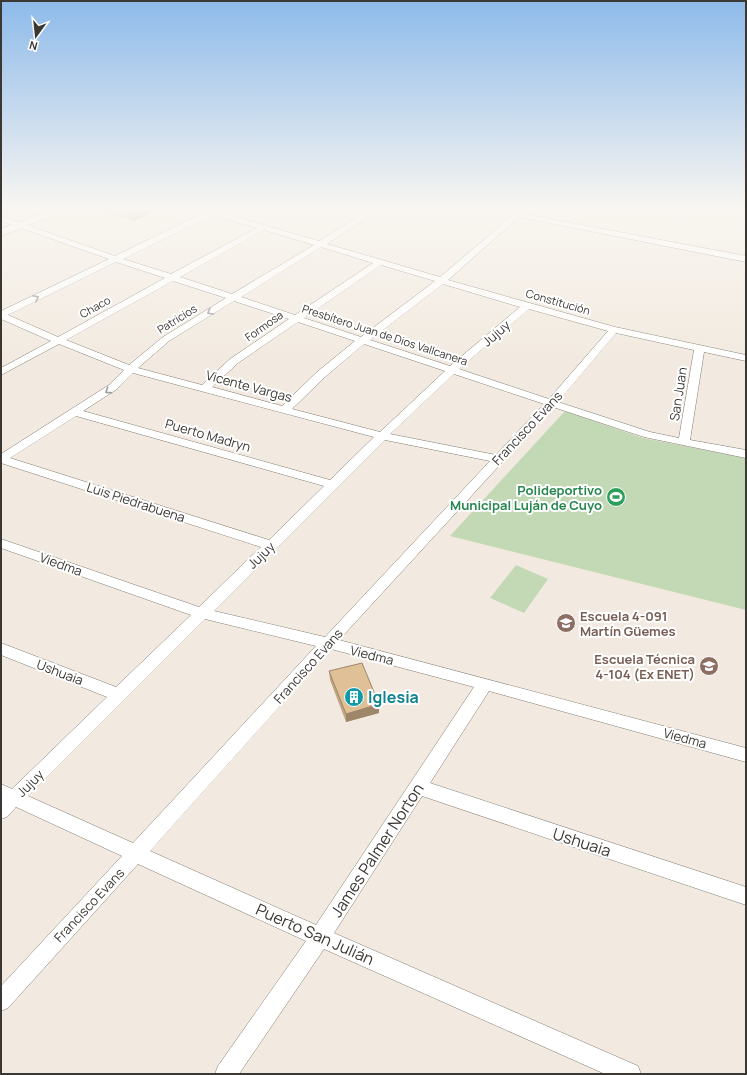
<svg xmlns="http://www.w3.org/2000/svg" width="747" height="1075" font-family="Manrope,sans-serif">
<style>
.green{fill:#c3d9b6}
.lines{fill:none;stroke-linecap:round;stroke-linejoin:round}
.minor-casing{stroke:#837c72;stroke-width:1}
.major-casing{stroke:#837c72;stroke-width:1}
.minor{fill:#fff;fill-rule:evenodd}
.major{fill:#fff;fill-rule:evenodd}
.wall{fill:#c1a582}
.shaded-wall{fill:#9d866a}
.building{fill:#e0c097;stroke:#9d866a}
.oneway{stroke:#9d9c9a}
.labels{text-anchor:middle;stroke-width:4;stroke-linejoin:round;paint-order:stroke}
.far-street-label{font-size:11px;fill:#3b3834;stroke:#fff}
.street-label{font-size:13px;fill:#3b3834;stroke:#fff}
.leisure-label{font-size:13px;font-weight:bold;fill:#27864d;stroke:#fff;text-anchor:end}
.education-label{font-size:13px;font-weight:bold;fill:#785e54;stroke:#fff;text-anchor:start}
.near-culture-label{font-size:16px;font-weight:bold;fill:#0d838f;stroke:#fff;text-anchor:start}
.near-street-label{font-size:16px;fill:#3b3834;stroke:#fff}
</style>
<rect width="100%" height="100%" fill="#f2eae0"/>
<!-- green -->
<g class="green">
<path d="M565,411L643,438L746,458V610L450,536Z"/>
<path d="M516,565L548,579L524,613L490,598Z"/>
</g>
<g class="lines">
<defs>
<g id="minor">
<path d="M201,210H220L219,212L319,241L369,210H378L327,244L440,277L512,216L491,212L490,210H504L516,212L520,210H528L524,214L746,256V262L519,217L448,280L615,327L746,355V361L704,352L690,440L746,450V458L644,437L553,407L339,640L746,748V762L489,691L430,783L746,887V905L422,796L334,933L638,1066L641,1074H605L324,949L239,1074H215L218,1066L306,941L138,864L8,1008L1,1011V986L122,856L16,807L7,817L1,819V784L12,789L107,697L1,655V643L116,687L191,615L1,548V539L199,607L261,547L1,463V454L109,385L124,370L59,344L1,375V368L51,341L1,319V311L109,259L1,221V216L115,256L205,212ZM212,215L257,228L171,274L123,259ZM264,230L314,245L232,294L180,277ZM321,247L373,263L295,315L241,297ZM116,262L165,278L58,337L8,315ZM381,265L435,281L361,337L304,318ZM173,281L226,298L163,337L129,365L66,340ZM443,284L520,307L450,366L370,340ZM234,301L289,319L230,359L202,385L138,368L169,341ZM529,309L608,331L549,399L459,369ZM298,322L355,341L317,372L282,406L212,387L238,363ZM616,333L694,350L679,438L650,432L558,402ZM364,344L445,371L380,432L292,409L325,377ZM133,373L374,437L330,480L83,411L117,389ZM454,374L544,404L496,455L390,434ZM76,416L324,486L269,540L10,458ZM385,440L490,461L325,637L214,611ZM205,619L316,646L133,843L28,796ZM331,649L474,687L316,925L150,851Z"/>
<path d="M647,210H661L685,214L686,216L682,218L651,212Z"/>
<path d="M708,210H717L710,214L706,212Z"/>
</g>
<path id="major" d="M50,210H63L62,212L1,236V229Z"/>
</defs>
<!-- minor casing -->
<use href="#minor" class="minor-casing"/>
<!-- major casing -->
<use href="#major" class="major-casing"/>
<!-- minor -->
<use href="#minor" class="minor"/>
<!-- major -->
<use href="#major" class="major"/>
</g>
<!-- wall -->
<g class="wall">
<path d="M97,210H153V212L134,221Z"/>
<path d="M329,671L379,713L346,722L330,680Z"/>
</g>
<!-- shaded-wall -->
<g class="shaded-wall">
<path d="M137,210H153V212L134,221L133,212Z"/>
<path d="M379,704V713L346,722V714Z"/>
</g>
<!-- building -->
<g class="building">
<path d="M125,210H137L133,212Z"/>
<path d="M362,663L379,704L346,714L329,671Z"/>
</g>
<!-- one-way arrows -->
<defs><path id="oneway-chevron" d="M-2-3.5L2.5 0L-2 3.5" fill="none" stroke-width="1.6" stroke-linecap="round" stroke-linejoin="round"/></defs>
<g class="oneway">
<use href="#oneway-chevron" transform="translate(36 298) rotate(-26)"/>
<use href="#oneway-chevron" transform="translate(210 312) rotate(149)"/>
<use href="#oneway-chevron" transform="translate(108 391) rotate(146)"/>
</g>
<!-- sky -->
<linearGradient id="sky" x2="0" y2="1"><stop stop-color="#8dbaea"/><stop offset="0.58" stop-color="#f9f6f1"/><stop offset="1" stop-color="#f9f6f1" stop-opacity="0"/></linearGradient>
<rect width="747" height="360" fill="url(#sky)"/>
<!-- icons -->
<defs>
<symbol id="stadium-disc" viewBox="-11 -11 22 22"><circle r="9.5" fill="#2e9e5b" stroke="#fff"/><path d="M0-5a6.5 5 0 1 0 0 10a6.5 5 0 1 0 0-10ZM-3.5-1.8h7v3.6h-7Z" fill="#fff"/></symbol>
<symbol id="school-disc" viewBox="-11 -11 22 22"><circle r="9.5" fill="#8d6e63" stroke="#fff"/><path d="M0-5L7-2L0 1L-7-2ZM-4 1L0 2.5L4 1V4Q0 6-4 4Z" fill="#fff"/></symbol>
<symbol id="building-disc" viewBox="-11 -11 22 22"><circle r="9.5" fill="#0f9aa8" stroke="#fff"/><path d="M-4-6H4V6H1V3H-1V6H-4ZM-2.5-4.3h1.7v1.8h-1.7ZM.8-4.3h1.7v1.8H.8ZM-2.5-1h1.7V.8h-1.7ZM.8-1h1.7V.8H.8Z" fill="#fff"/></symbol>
</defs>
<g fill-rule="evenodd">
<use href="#stadium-disc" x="605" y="486" width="22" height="22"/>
<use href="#school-disc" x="555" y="612" width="22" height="22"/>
<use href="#school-disc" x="698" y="655" width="22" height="22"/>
<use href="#building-disc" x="343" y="686" width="22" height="22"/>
</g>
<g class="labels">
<!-- far-street labels -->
<g class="far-street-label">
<text transform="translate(558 302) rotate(16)" y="4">Constitución</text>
<text transform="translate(95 307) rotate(-29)" y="4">Chaco</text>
<text transform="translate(177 319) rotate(-32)" y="4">Patricios</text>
<text transform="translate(264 326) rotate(-35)" y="4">Formosa</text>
<text transform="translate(385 335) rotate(18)" y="4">Presbítero Juan de Dios Vallcanera</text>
</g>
<!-- street labels -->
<g class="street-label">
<text transform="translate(496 333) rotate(-41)" y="5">Jujuy</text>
<text transform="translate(249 386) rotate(15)" y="5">Vicente Vargas</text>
<text transform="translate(678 394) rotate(-81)" y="5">San Juan</text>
<text transform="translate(527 428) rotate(-47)" y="5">Francisco Evans</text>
<text transform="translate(208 435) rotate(16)" y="5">Puerto Madryn</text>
<text transform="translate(136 502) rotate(18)" y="5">Luis Piedrabuena</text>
<text transform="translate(261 555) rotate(-44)" y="5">Jujuy</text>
<text transform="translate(61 564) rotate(20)" y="5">Viedma</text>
<text transform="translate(372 655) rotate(14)" y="5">Viedma</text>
<text transform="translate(308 666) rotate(-48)" y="5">Francisco Evans</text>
<text transform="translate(60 672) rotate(21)" y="5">Ushuaia</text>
<text transform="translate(685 738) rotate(15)" y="5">Viedma</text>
<text transform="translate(30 783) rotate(-45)" y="5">Jujuy</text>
<text transform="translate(89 905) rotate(-47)" y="5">Francisco Evans</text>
</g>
<!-- leisure labels -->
<g class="leisure-label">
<text x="602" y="495">Polideportivo<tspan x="602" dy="15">Municipal Luján de Cuyo</tspan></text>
</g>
<!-- education labels -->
<g class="education-label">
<text x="580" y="621">Escuela 4-091<tspan x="580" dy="15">Martín Güemes</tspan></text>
<text x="695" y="664" text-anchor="end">Escuela Técnica<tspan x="695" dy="15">4-104 (Ex ENET)</tspan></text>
</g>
<!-- near-culture labels -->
<g class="near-culture-label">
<text x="368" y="703">Iglesia</text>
</g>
<!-- near-street labels -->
<g class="near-street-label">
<text transform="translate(582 842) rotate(18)" y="6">Ushuaia</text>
<text transform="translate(377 850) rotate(-57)" y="6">James Palmer Norton</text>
<text transform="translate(315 934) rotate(24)" y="6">Puerto San Julián</text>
</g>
</g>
<!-- border -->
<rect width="747" height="1075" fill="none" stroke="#3b3834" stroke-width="4"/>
<!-- north arrow -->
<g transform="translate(36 36) rotate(195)" stroke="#ffffff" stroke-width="3" paint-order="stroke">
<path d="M0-3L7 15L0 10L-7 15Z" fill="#3b3834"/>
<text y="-6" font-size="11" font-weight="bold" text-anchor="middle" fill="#3b3834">N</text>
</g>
</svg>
